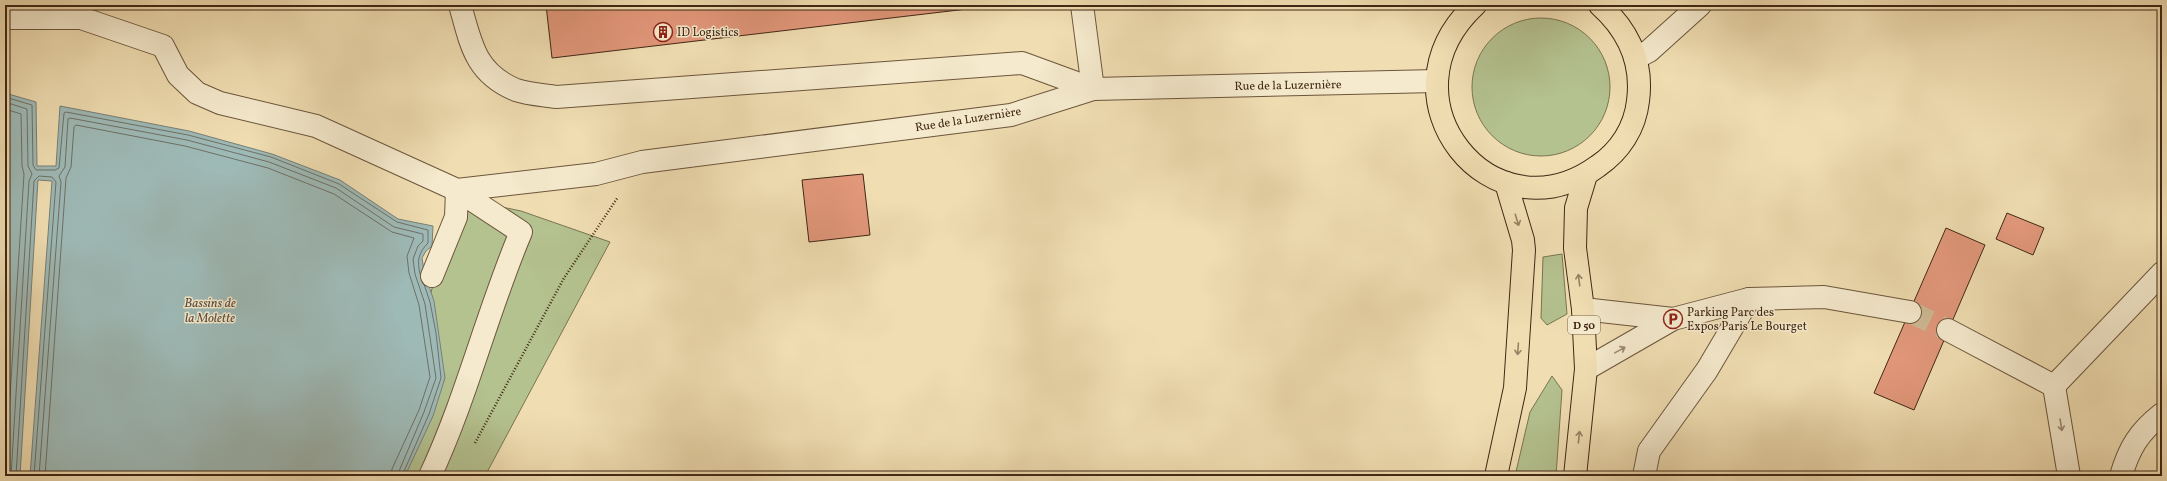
<svg xmlns="http://www.w3.org/2000/svg" width="2167" height="481" font-family="Vollkorn,serif">
<style>
.green{fill:#b4c290;stroke:#7a7452}
.water{fill:#9ebab7;stroke:#787f76}
.lines{fill:none;stroke-linecap:round;stroke-linejoin:round}
.shore{stroke:#6f7066;stroke-width:1}
.building{fill:#e2987b;stroke:#402715}
.minor-tunnel{stroke:#cdb993;stroke-width:22;stroke-dasharray:22 11;stroke-linecap:butt}
.minor-casing{stroke:#6c553c;stroke-width:24}
.major-casing{stroke:#402715;stroke-width:24}
.path{stroke:#402715;stroke-width:2.5;stroke-dasharray:1 2;stroke-linecap:butt}
.minor{stroke:#f5eacd;stroke-width:22}
.major{stroke:#f0deb2;stroke-width:22}
.oneway{stroke:#988264}
.oneway2{stroke:#9a8871}
.labels{text-anchor:middle;stroke-width:3;stroke-linejoin:round;paint-order:stroke}
.shield{fill:#f5eacd;stroke:#76624c;stroke-width:1}
.shield-label{font-size:11px;font-weight:bold;fill:#402715}
.poi-label{font-size:12px;fill:#402715;stroke:#f5eacd;text-anchor:start}
.street-label{font-size:12px;fill:#402715;stroke:#f5eacd}
.water-label{font-size:13px;font-style:italic;fill:#584c3e;stroke:#f5eacd}
</style>
<rect width="100%" height="100%" fill="#f0deb2"/>
<filter id="stains"><feTurbulence type="fractalNoise" baseFrequency=".005" numOctaves="4"/><feColorMatrix values="0 0 0 0 .2 0 0 0 0 .09 0 0 0 0 .02 0 0 0 .5 -.17"/></filter>
<radialGradient id="worn" r=".72"><stop offset=".6" stop-color="#630" stop-opacity="0"/><stop offset="1" stop-color="#630" stop-opacity=".3"/></radialGradient>
<!-- green -->
<g class="green">
<circle cx="1541" cy="87" r="69"/>
<path d="M454,197L521,211L610,242L485,476H387Z"/>
<path d="M1562,254L1567,314L1547,325L1541,318L1543,257Z"/>
<path d="M1552,376L1562,390L1556,476H1515L1530,412Z"/>
</g>
<!-- water -->
<path class="water" d="M5,93L36,102L37,166H56L60,106L189,131L272,154L340,180L398,219L433,226L432,246L426,251L422,258L424,271L434,301L445,378L433,416L405,476H30L52,181L38,180L20,476H5Z"/>
<g class="lines">
<!-- shore -->
<g class="shore">
<path d="M5,97L32,105L33,165L36,170H55L59,168L64,113L66,112L188,135L271,157L339,184L397,222L428,230V243C418,253 417,261 420,274"/>
<path d="M5,102L27,109L28,166L32,174L29,181L11,476"/>
<path d="M5,109L21,114L22,166L24,174L5,476"/>
<path d="M16,476L34,181L39,176L52,177L56,182L34,476"/>
<path d="M39,476L61,182L59,176L65,167L68,119L70,118L187,140L269,162L336,188L394,227L423,234V241L418,246L413,259L415,274L425,304L436,378L424,412L397,476"/>
<path d="M45,476L66,178L71,167L74,127L76,125L185,146L268,168L334,194L392,232L414,238L407,256L409,273L419,305L430,377L419,410L392,469L391,476"/>
<path d="M402,476L429,414L441,378L436,333L430,302L424,284"/>
</g>
</g>
<!-- building -->
<g class="building">
<path d="M546,5H1001L552,58Z"/>
<path d="M863,174L870,235L809,242L802,180Z"/>
<path d="M2007,213L2044,228L2033,255L1996,239Z"/>
<path d="M1946,228L1985,245L1914,410L1874,393Z"/>
</g>
<g class="lines">
<!-- minor-tunnel -->
<path class="minor-tunnel" d="M1910,312L1948,330"/>
<defs>
<g id="minor">
<path d="M460,5C471,44 475,73 516,90C528,94 543,95 556,97L1022,63L1093,89"/>
<path d="M1082,5L1093,89"/>
<path d="M5,18H81L163,46L178,75L197,93L220,103L316,126L457,190L596,174L642,162L1011,115L1093,89L1436,81"/>
<path d="M1636,58L1649,51L1700,5"/>
<path d="M432,276L456,217L457,190"/>
<path d="M1583,309L1673,319"/>
<path d="M1948,330L2054,386L2162,273"/>
<path d="M1586,369L1673,319L1749,299"/>
<path d="M2054,386L2069,476"/>
<path d="M430,476C467,397 487,312 521,232L457,190"/>
<path d="M1644,476L1649,451L1707,370L1749,299L1824,297L1910,312"/>
<path d="M2121,476C2129,448 2139,432 2162,414"/>
</g>
<g id="major">
<path d="M1475,5C1375,98 1492,243 1598,166C1620,151 1635,128 1638,101C1643,63 1629,31 1600,5"/>
<path d="M1496,476L1515,388L1524,250L1523,240L1506,183"/>
<path d="M1575,476L1586,369L1583,309L1575,248L1576,208L1586,175"/>
</g>
</defs>
<!-- minor casing -->
<use href="#minor" class="minor-casing"/>
<!-- major casing -->
<use href="#major" class="major-casing"/>
<!-- path -->
<path class="path" d="M475,443L564,278L618,197"/>
<!-- minor -->
<use href="#minor" class="minor"/>
<!-- major -->
<use href="#major" class="major"/>
</g>
<!-- one-way arrows -->
<defs><path id="oneway-shaft" d="M-6 0H5M1.5-3L5.5 0L1.5 3" fill="none" stroke-width="1.6" stroke-linecap="round" stroke-linejoin="round"/></defs>
<g class="oneway">
<use href="#oneway-shaft" transform="translate(1517 220) rotate(73)"/>
<use href="#oneway-shaft" transform="translate(1579 280) rotate(-97)"/>
<use href="#oneway-shaft" transform="translate(1518 349) rotate(94)"/>
<use href="#oneway-shaft" transform="translate(1579 437) rotate(-84)"/>
</g>
<g class="oneway2">
<use href="#oneway-shaft" transform="translate(1620 350) rotate(-29)"/>
<use href="#oneway-shaft" transform="translate(2061 425) rotate(81)"/>
</g>
<!-- icons -->
<defs>
<symbol id="building-ring" viewBox="-11 -11 22 22"><circle r="9.5" fill="#f5eacd" stroke="#8f2418" stroke-width="1.5"/><path d="M-4-6H4V6H1V3H-1V6H-4ZM-2.5-4.3h1.7v1.8h-1.7ZM.8-4.3h1.7v1.8H.8ZM-2.5-1h1.7V.8h-1.7ZM.8-1h1.7V.8H.8Z" fill="#8f2418"/></symbol>
<symbol id="parking-ring" viewBox="-11 -11 22 22"><circle r="9.5" fill="#f5eacd" stroke="#8f2418" stroke-width="1.5"/><path d="M-3.5-5.5H1a3.5 3.5 0 0 1 0 7H-1V5.5H-3.5ZM-1-3.4V-.6H.8a1.4 1.4 0 0 0 0-2.8Z" fill="#8f2418"/></symbol>
</defs>
<g fill-rule="evenodd">
<use href="#building-ring" x="652" y="21" width="22" height="22"/>
<use href="#parking-ring" x="1662" y="308" width="22" height="22"/>
</g>
<g class="labels">
<!-- shield labels -->
<rect class="shield" x="1568" y="316" width="32" height="18" rx="3"/>
<g class="shield-label">
<text x="1584" y="329">D 50</text>
</g>
<!-- poi labels -->
<g class="poi-label">
<text x="677" y="36">ID Logistics</text>
<text x="1687" y="316">Parking Parc des<tspan x="1687" dy="14">Expos Paris Le Bourget</tspan></text>
</g>
<!-- street labels -->
<g class="street-label">
<text transform="translate(1288 85) rotate(-1)" y="4">Rue de la Luzernière</text>
<text transform="translate(968 119) rotate(-9)" y="4">Rue de la Luzernière</text>
</g>
<!-- water labels -->
<g class="water-label">
<text x="210" y="307">Bassins de<tspan x="210" dy="15">la Molette</tspan></text>
</g>
</g>
<!-- margin -->
<rect width="2167" height="481" fill="none" stroke="#f0deb2" stroke-width="20"/>
<rect x="6" y="6" width="2155" height="469" fill="none" stroke="#402715" stroke-width="2"/>
<rect x="10" y="10" width="2147" height="461" fill="none" stroke="#402715"/>
<rect width="100%" height="100%" filter="url(#stains)"/>
<rect width="100%" height="100%" fill="url(#worn)"/>
</svg>
